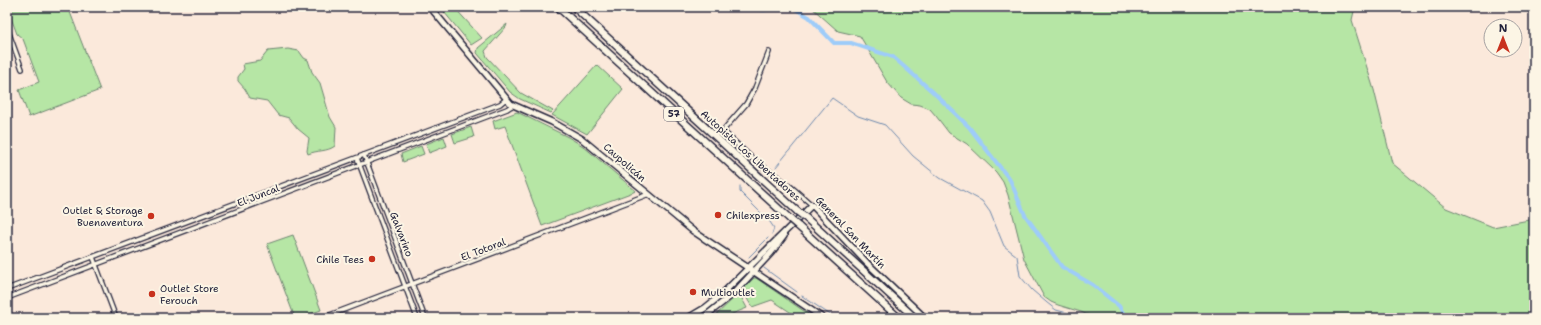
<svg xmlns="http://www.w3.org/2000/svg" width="1541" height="325" font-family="'Shantell Sans',sans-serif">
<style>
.green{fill:#b6e6a5;stroke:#6c8470}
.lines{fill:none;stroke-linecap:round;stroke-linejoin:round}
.stream{stroke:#6c88ad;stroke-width:1}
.canal{stroke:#9eccf9;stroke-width:4}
.street-casing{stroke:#22223b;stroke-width:6}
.secondary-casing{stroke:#22223b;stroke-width:8}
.highway-casing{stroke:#22223b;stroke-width:9}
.street{stroke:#fcf5e5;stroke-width:3.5}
.secondary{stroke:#fcf5e5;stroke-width:5}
.highway{stroke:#fcf5e5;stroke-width:6}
.highway-bridge-casing{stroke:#22223b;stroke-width:9;stroke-linecap:butt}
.highway-bridge{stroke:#fcf5e5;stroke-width:6}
.poi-dot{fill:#c8321e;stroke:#fcf5e5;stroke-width:1.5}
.labels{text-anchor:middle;stroke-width:4;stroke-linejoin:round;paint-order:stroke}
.shield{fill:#fcf5e5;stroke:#63616e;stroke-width:1}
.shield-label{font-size:9px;font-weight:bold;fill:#22223b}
.street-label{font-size:10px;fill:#22223b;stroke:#fcf5e5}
.poi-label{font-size:10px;fill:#22223b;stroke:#fcf5e5;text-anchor:start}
</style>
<rect width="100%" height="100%" fill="#fbe9db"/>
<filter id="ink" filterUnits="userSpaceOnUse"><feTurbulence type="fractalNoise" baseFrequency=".025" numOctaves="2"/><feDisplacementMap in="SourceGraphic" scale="8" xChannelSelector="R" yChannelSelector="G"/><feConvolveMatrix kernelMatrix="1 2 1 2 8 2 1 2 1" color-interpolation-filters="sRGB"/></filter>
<g filter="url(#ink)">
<!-- green -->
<g class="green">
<path d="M7,7H68L100,90L29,117L19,90L39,82L23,39L17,34Z"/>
<path d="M440,7H454L482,38L471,45Z"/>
<path d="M811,7H1355L1352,20L1374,90L1392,163L1446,208L1493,227L1534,219V318H1095L1081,312L1058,305L1051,302L1044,297L1024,259L1008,195L1003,182L996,172L967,144L949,133L936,116L930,109L920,105L911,104L901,98L887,82L860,36L838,31Z"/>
<path d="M507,24L506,27L485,51L487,57L521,93L553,111L551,113L520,99L510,92L477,53L478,48Z"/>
<path d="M288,49L299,51L304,58L308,60L312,72L320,83L330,117L336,127L335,146C327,152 317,150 308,154L307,151L309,138L298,129L289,118L278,115L267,101L250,98L245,89L238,81V77L244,69L243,64L260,61L268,51Z"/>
<path d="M597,65L623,89L587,134L552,115Z"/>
<path d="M517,112L568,137L583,146L636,191L542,226L505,126L495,129L493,121Z"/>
<path d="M471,127L474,137L455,143L452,134Z"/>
<path d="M444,137L447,146L429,153L426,144Z"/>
<path d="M421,146L424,154L403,162L401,154Z"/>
<path d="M293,235L321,310L299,318H295L267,244Z"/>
<path d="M754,278H756L814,318H799L772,300L752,307L742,290Z"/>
<path d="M739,293L747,308L732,314L725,318H713Z"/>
</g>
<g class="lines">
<!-- stream -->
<g class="stream">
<path d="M776,167L832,98L858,116L885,125L913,156L940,178L982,201L990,212L1004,246L1017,256L1020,276L1032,290L1046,302L1056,310L1087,318"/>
<path d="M740,186V192L770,222L774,228L772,234"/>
<path d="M749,257L768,238"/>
<path d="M764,268L797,292"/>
<path d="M802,296L835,318"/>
</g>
<!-- canal -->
<g class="canal">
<path d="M748,7L764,10L773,7"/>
<path d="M792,7L809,17L834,43H851L893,57L933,92L969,127L1010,180L1025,215L1062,267L1093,285L1119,306L1126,318"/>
</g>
<defs>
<g id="street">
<path d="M7,28L22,69"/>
<path d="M769,52L755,88L746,104L725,128V133L754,160L789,185L812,205"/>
<path d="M364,155L425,318"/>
<path d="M357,158L417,318"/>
<path d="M93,257L116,318"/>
<path d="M7,289L500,104L506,99"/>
<path d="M7,298L507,109L513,105"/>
<path d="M322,318L649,194"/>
</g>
<g id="secondary">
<path d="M430,7L511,104L552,122L582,139L693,231L823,318"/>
<path d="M688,318L705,308L720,296L812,205L867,263L925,318"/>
<path d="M703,318L733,294L771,253L784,236"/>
</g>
<g id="highway">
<path d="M558,7L791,220"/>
<path d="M574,7L798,212"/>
<path d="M806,218L915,318"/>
<path d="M798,226L899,318"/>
</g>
</defs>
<!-- street casing -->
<use href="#street" class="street-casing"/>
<!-- secondary casing -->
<use href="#secondary" class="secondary-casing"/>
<!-- highway casing -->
<use href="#highway" class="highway-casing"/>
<!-- street -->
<use href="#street" class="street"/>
<!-- secondary -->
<use href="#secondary" class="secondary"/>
<!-- highway -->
<use href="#highway" class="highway"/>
<defs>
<g id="highway-bridge">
<path d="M798,212L806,218"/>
<path d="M791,220L798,226"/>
</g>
</defs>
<!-- highway-bridge casing -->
<use href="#highway-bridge" class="highway-bridge-casing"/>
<!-- highway-bridge -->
<use href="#highway-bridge" class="highway-bridge"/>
</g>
</g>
<!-- markers -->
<g class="poi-dot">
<circle cx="718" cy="215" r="4"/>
<circle cx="151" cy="216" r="4"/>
<circle cx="372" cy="259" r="4"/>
<circle cx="693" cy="292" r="4"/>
<circle cx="152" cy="294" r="4"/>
</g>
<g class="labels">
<!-- shield labels -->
<rect class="shield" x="664" y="107" width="20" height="14" rx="3"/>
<g class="shield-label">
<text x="674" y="117">57</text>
</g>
<!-- street labels -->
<g class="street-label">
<text transform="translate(751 155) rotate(42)" y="4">Autopista Los Libertadores</text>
<text transform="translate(625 162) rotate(41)" y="4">Caupolicán</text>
<text transform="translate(258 195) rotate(-21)" y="4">El Juncal</text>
<text transform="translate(851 232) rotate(46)" y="4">General San Martín</text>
<text transform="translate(402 234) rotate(69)" y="4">Galvarino</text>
<text transform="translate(483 249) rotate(-21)" y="4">El Totoral</text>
</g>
<!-- poi labels -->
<g class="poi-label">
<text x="143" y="214" text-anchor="end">Outlet &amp; Storage<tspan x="143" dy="12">Buenaventura</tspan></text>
<text x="726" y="219">Chilexpress</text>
<text x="364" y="263" text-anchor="end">Chile Tees</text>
<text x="160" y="292">Outlet Store<tspan x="160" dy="12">Ferouch</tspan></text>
<text x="701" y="296">Multioutlet</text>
</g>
</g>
<!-- margin -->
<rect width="1541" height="325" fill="none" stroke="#fcf5e5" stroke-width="24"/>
<rect x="12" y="12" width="1517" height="301" fill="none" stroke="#22223b" stroke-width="1.5" filter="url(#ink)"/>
<!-- north arrow -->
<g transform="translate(1503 38)"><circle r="19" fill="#fcf5e5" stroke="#a5a1a1"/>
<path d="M0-3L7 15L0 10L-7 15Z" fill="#c8321e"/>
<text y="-6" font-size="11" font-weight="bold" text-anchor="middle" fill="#22223b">N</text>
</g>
</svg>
